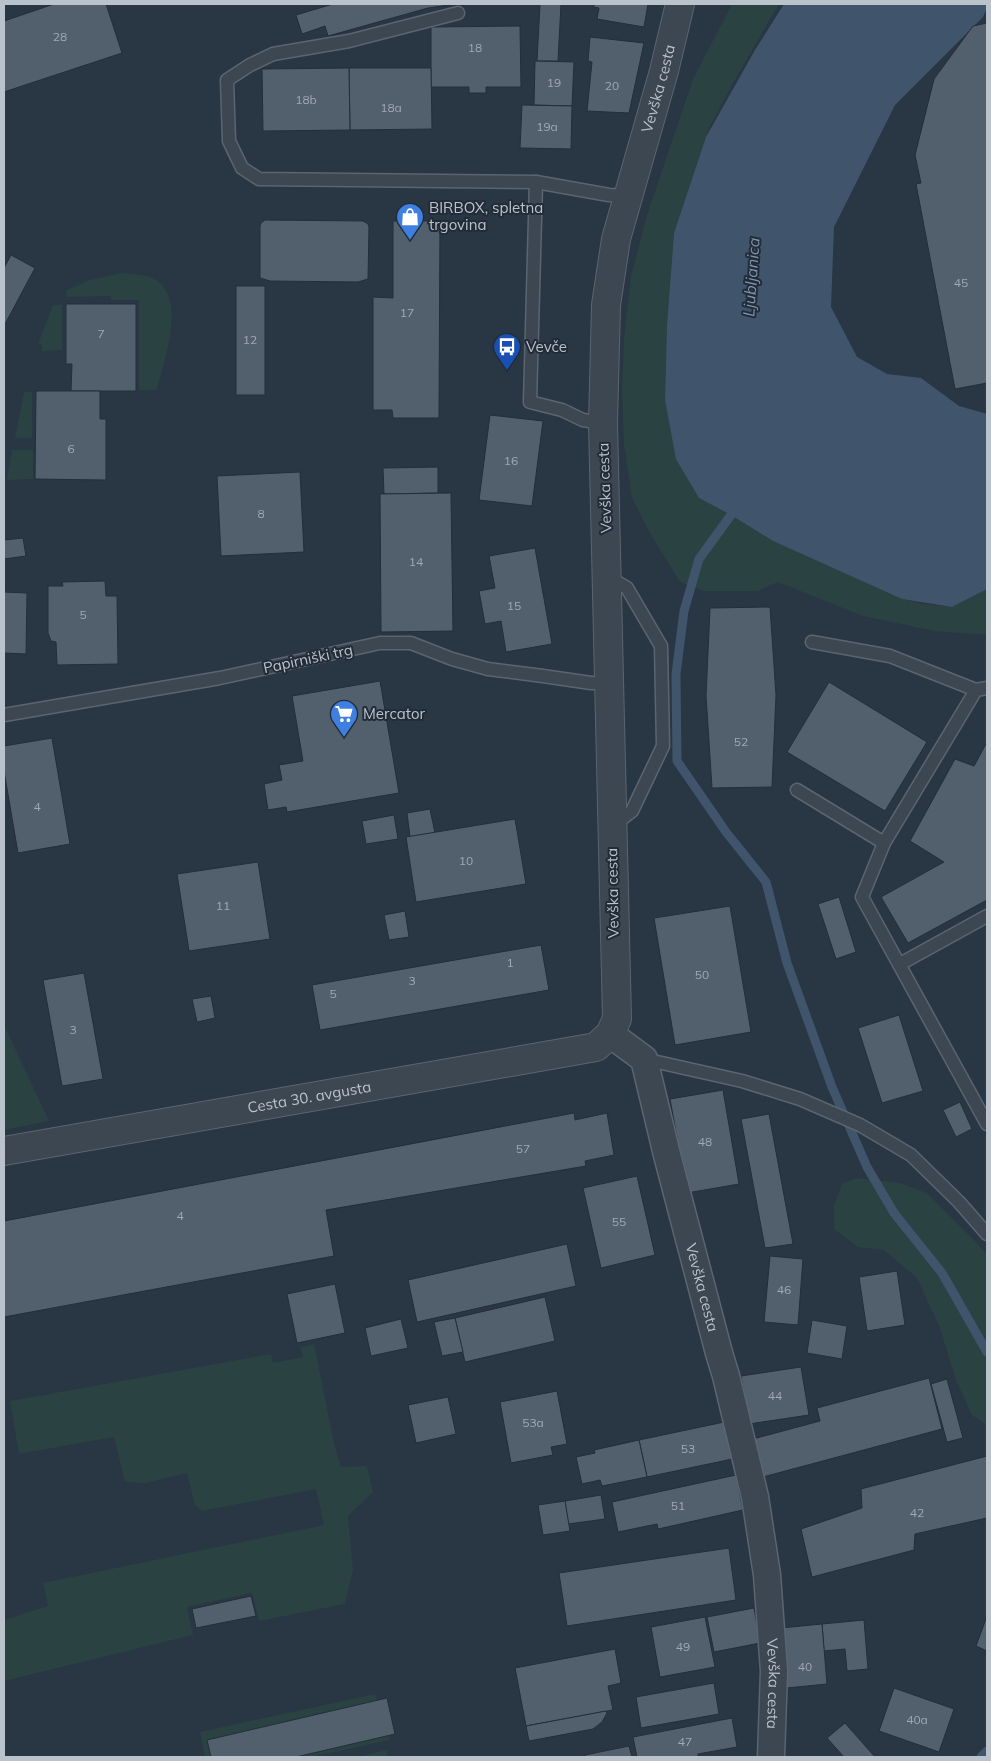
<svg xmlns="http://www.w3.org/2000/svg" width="991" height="1761" font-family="Mulish,sans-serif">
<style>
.green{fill:#2b4243}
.water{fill:#40556b}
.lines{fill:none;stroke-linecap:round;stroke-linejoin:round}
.stream{stroke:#40556b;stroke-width:9}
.building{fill:#525f6d;stroke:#242e3a}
.service-casing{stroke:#5b6570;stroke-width:15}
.minor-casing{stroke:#5b6570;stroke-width:29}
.tertiary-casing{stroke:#5b6570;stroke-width:30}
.service{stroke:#3d4752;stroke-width:12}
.minor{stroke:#3d4752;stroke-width:26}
.tertiary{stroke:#3d4752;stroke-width:28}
.labels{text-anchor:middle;stroke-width:4;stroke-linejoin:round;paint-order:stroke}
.number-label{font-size:12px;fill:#a0a9b4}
.street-label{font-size:15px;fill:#bac2cc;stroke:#222c38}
.poi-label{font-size:15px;fill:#bac2cc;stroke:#222c38;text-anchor:start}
.water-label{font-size:16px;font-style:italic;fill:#7d95ad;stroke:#222c38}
</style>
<rect width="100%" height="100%" fill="#293643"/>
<!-- green -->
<g class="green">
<path d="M732,4H779L736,78L709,128L674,233L667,325L665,400L699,498L731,515L773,541L902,599L924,604L952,607L987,589V635L934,631L863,616L778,582L758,591H704L680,582L648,530L632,498L624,444L622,390L624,339L631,276L647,215L693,79Z"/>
<path d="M122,273C133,274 146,274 156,280C187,301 164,360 157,390H139V300H111V296L66,297L67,290L90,280Z"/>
<path d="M53,305H62V350L42,351V344H38Z"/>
<path d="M24,392H32V438H15Z"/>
<path d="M12,450H33V479L7,480Z"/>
<path d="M4,1025L49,1121L4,1130Z"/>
<path d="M856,1178L900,1183L927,1193L976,1242L987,1255V1425L972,1415L956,1380L940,1328L917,1278L884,1250L858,1247L834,1229V1206L842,1184Z"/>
<path d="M314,1344L334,1443L341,1467L367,1466L373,1492L348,1516L353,1570L345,1604L259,1621L252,1593L187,1607L193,1635L4,1681V1620L48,1606L43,1583L324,1525L316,1489L202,1511L195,1505L187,1473L146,1483L125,1482L114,1437L19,1454L10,1401L271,1354L273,1363L303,1357L300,1347Z"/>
<path d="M375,1694L390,1740L311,1757H205L200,1732Z"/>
<path d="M387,1750V1757H358Z"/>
</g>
<!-- water -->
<path class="water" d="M784,4H987V8L983,17L895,105L834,227L831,307L857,357L887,374L921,378L959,406L987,414V589L952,607L902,599L773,541L731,515L699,498L676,459L665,400L667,325L674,233L706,137L755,50Z"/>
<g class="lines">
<!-- stream -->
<g class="stream">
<path d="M731,515L699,559L684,611L676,674L677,761L726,832L766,882L787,963L832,1087L867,1167L894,1213L942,1273L987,1352"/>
<path d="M981,1757L987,1751"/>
</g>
</g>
<!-- building -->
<g class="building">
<path d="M54,4H106L122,53L4,92V21Z"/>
<path d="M333,4H456L428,8L328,36L325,26L302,34L296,15Z"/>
<path d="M540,4H561L558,61H537Z"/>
<path d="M594,4H648L644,27L597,19L599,8L594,7Z"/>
<path d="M987,23V383L955,389L916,184L921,183L915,155L934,79L973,26Z"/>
<path d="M520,26L521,87H486V93H469V87H431V27Z"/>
<path d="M590,37L644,43L629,113L587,111L592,62L588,61Z"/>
<path d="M535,61L574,62L572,106L534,105Z"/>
<path d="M349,68H431L432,129L350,130Z"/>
<path d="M349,68L350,130L263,131L262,69Z"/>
<path d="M522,105L572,106L571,149L520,148Z"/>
<path d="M265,220L363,221L368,224L369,227L368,279L358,282L270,281L260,278V226L261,223Z"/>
<path d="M393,221H440L439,418H393L392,410H373V297L393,298Z"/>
<path d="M11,255L35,268L4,326V268Z"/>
<rect x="236" y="286" width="29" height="109"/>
<path d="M66,304H136V391H71L72,364H66Z"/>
<path d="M36,391H100V419H106V480L35,479Z"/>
<path d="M490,415L543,421L532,506L479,500Z"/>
<path d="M438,467V493L384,494L383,468Z"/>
<path d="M300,472L304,552L221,556L217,476Z"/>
<path d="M451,493L453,631L381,632L380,494Z"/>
<path d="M23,538L26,556L4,559V540Z"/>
<path d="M535,548L552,644L506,652L501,621L485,624L479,591L495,588L489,556Z"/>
<path d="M105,581L106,596H117L118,664L57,665L56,642L51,641L48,633V586H63L62,582Z"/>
<path d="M4,592L27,593L26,654L4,653Z"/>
<path d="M770,607L776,695L772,787L712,788L706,696L710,608Z"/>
<path d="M380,681L399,793L287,812L286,807L268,810L264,784L282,780L279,765L303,761L292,696Z"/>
<path d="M829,682L927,742L885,811L787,752Z"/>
<path d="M52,738L70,844L18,853L4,771V746Z"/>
<path d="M987,742V900L908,943L881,897L944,862L910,841L955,759L974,766Z"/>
<path d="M430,809L435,833L410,837L407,813Z"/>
<path d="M394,815L398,839L366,844L362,821Z"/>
<path d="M515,819L526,884L416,902L406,837Z"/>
<path d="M258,862L270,939L189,951L177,874Z"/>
<path d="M839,897L856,952L836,959L818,904Z"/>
<path d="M730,906L751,1032L675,1045L654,918Z"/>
<path d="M405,911L409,937L389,940L384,915Z"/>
<path d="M541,945L549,990L320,1030L312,985Z"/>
<path d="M84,973L103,1079L62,1086L43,980Z"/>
<path d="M211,996L215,1018L197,1022L192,999Z"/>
<path d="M899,1015L923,1091L882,1103L858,1028Z"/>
<path d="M723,1090L739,1184L687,1193L670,1099Z"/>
<path d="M960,1102L972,1129L956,1137L943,1110Z"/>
<path d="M574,1113L575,1120L607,1113L614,1155L585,1161L586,1166L326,1210L334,1256L4,1317V1221Z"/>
<path d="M769,1114L793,1244L765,1248L741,1119Z"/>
<path d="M637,1176L655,1255L601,1268L583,1188Z"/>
<path d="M567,1244L576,1286L417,1322L408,1280Z"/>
<path d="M770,1256L803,1259L798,1325L764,1322Z"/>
<path d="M897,1271L905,1325L867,1331L859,1277Z"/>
<path d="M335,1284L345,1333L297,1343L287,1294Z"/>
<path d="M545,1297L555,1341L465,1362L455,1318Z"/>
<path d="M455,1318L463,1352L442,1356L434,1322Z"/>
<path d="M401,1319L408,1348L371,1356L365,1328Z"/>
<path d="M812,1320L847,1326L842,1359L807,1353Z"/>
<path d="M801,1367L809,1415L749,1424L741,1376Z"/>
<path d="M929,1378L942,1429L763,1477L753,1439L820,1421L817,1408Z"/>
<path d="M947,1379L963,1438L947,1442L931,1384Z"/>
<path d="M557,1391L567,1444L551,1447L553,1455L511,1463L500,1402Z"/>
<path d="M448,1397L456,1434L416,1443L408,1405Z"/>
<path d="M729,1421L737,1458L647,1477L639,1440Z"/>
<path d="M639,1440L647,1477L602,1486L600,1480L582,1484L576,1457L595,1453L594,1450Z"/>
<path d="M987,1456V1518L915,1534L914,1550L812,1577L801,1529L862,1508L861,1489Z"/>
<path d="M736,1475L743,1510L658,1529L657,1524L618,1532L612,1502Z"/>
<path d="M601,1495L605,1519L568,1524L565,1501Z"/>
<path d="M565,1501L570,1531L543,1535L538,1505Z"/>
<path d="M729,1548L736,1600L567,1626L559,1573Z"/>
<path d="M251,1596L256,1616L196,1628L192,1609Z"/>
<path d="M754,1608L760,1643L714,1652L707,1617Z"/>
<path d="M987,1616V1651L976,1646Z"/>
<path d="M705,1617L715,1667L660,1677L651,1627Z"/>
<path d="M864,1620L868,1669L847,1671L845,1649L824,1651L822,1624Z"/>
<path d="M822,1624L827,1684L787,1688L781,1628Z"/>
<path d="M615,1649L621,1683L608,1686L613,1710L526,1726L515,1668Z"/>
<path d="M714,1683L719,1714L641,1728L636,1697Z"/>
<path d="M894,1688L954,1709L939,1752L879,1731Z"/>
<path d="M387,1698L395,1734L296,1757H211L207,1740Z"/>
<path d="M606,1711L607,1713L602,1722L593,1729L529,1741L526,1726Z"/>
<path d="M732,1718L737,1747L698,1754V1757H637L633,1737Z"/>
<path d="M845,1723L875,1757H844L827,1738Z"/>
<path d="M629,1746L632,1757H586L585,1755Z"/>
</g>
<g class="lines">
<defs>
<g id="service">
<path d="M458,13L349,41L273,54L250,65L227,80L229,141L242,168L259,179L536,182L609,195L627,196"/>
<path d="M536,182L530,402L562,410L583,420L603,423"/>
<path d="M608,577L627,588L661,646L663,746L632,811L612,826"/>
<path d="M812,642L890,656L976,690L987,688"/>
<path d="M4,715L220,678L380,643H411L452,659L488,669L543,676L591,683H610"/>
<path d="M797,790L884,843L862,897L987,1124"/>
<path d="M884,843L976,690"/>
<path d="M900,964L987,916"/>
<path d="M644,1059L742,1081L800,1099L860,1125L911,1155L959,1202L987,1234"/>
</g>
<g id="minor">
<path id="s1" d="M610,1034L644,1059L667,1155L719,1353L726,1376L755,1497L767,1575L774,1671L771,1757"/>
</g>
<g id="tertiary">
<path id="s2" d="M4,1151L596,1047L610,1034L617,1019L603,423L606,305L616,239L664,71L680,4"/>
</g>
</defs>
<!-- service casing -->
<use href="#service" class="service-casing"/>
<!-- minor casing -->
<use href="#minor" class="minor-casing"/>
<!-- tertiary casing -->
<use href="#tertiary" class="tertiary-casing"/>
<!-- service -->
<use href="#service" class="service"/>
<!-- minor -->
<use href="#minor" class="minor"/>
<!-- tertiary -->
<use href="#tertiary" class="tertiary"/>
</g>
<!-- icons -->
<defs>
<symbol id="shop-pin" viewBox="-11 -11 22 30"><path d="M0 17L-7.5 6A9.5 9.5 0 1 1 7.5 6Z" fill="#3f7fe0" stroke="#222c38"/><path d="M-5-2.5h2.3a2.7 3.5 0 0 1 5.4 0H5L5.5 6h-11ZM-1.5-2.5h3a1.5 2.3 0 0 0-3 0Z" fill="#fff"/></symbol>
<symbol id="bus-pin" viewBox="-11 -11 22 30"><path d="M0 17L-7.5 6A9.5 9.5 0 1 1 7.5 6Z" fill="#1a4fb4" stroke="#222c38"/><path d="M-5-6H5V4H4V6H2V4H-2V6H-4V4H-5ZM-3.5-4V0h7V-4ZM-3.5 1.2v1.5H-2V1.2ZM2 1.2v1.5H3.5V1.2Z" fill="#fff"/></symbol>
<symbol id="supermarket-pin" viewBox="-11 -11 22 30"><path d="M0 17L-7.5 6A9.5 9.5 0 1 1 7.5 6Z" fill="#3f7fe0" stroke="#222c38"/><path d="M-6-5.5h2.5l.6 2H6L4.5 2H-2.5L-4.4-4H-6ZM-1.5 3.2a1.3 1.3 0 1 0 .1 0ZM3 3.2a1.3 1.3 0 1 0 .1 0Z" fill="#fff"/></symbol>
</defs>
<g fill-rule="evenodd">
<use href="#shop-pin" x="394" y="201" width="32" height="43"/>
<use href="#bus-pin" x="491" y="331" width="32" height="43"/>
<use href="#supermarket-pin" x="328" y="698" width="32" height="43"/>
</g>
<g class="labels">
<!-- number labels -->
<g class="number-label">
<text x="60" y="41">28</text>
<text x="475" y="52">18</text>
<text x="554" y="87">19</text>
<text x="612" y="90">20</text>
<text x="306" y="104">18b</text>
<text x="391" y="112">18a</text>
<text x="547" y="131">19a</text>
<text x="961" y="287">45</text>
<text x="407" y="317">17</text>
<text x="101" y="338">7</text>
<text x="250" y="344">12</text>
<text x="71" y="453">6</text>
<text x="511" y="465">16</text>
<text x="261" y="518">8</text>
<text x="416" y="566">14</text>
<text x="514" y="610">15</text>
<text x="83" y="619">5</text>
<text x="741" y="746">52</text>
<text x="37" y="811">4</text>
<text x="466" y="865">10</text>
<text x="223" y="910">11</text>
<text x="510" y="967">1</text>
<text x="702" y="979">50</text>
<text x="412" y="985">3</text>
<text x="333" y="998">5</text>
<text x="73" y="1034">3</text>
<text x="705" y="1146">48</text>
<text x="523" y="1153">57</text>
<text x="180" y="1220">4</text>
<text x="619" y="1226">55</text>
<text x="784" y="1294">46</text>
<text x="775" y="1400">44</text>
<text x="533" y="1427">53a</text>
<text x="688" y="1453">53</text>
<text x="678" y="1510">51</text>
<text x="917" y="1517">42</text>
<text x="683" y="1651">49</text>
<text x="805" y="1671">40</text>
<text x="917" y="1724">40a</text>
<text x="685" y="1746">47</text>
</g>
<!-- street labels -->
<g class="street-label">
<text dy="5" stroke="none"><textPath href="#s2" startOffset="1574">Vevška cesta</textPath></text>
<text transform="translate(605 488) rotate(-92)" y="5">Vevška cesta</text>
<text transform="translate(308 659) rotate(-12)" y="5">Papirniški trg</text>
<text transform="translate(613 893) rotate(-91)" y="5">Vevška cesta</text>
<text dy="5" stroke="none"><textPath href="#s2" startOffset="310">Cesta 30. avgusta</textPath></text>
<text dy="5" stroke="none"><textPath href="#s1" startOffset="278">Vevška cesta</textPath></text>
<text dy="5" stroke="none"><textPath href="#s1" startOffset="682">Vevška cesta</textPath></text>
</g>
<!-- poi labels -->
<g class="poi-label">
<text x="429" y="213">BIRBOX, spletna<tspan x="429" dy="17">trgovina</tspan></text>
<text x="526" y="352">Vevče</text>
<text x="363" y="719">Mercator</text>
</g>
<!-- water labels -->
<g class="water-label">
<text transform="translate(751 277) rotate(-86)" y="6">Ljubljanica</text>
</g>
</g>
<!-- border -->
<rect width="991" height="1761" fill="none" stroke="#bac2cc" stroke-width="10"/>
</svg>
